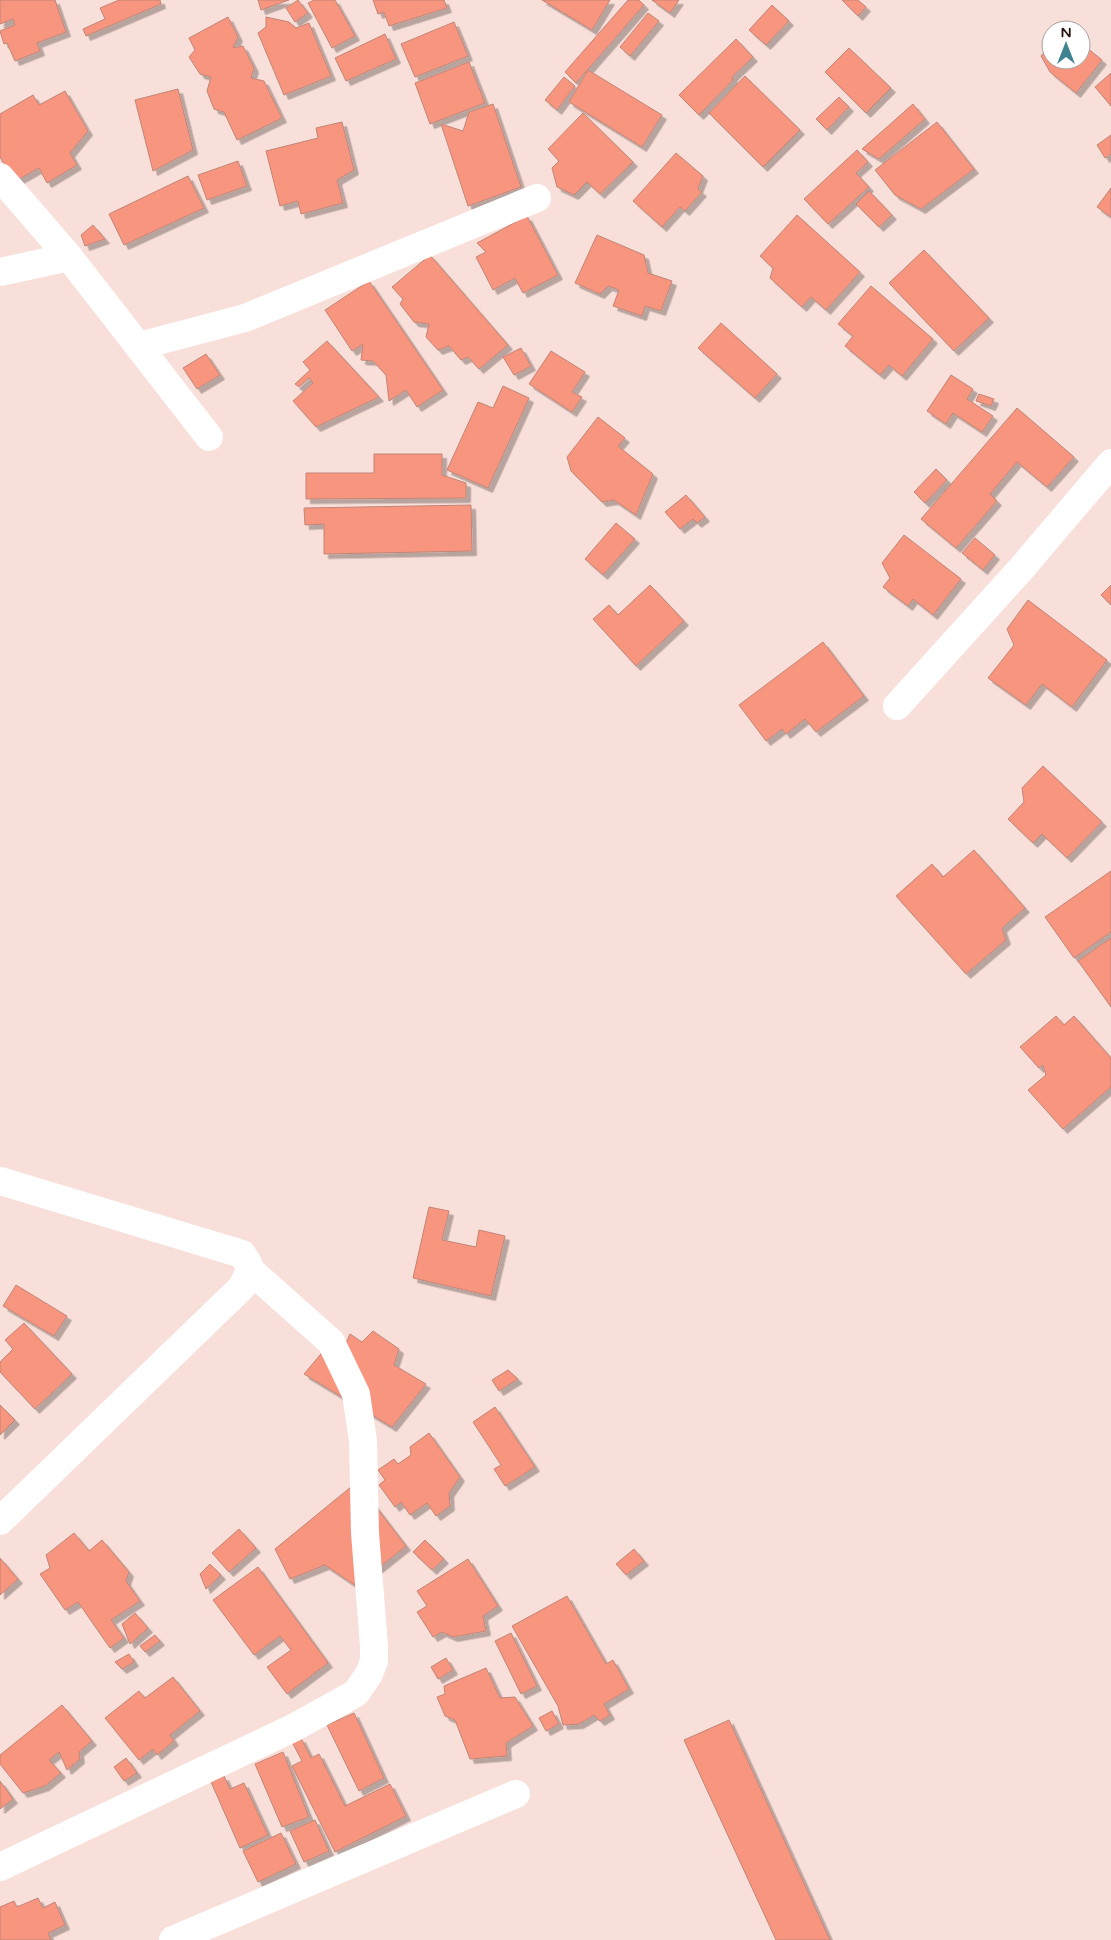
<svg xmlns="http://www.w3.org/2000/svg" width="1111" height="1940" font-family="'Varela Round',sans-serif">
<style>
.building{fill:#f8957f;stroke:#c08577;filter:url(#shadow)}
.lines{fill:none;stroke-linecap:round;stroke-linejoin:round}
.street{stroke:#fff;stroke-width:28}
</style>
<defs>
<filter id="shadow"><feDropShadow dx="4.5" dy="4.5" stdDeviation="0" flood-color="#0004"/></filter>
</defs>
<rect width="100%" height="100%" fill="#f9dfd9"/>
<!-- building -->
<g class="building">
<path d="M0,0H55L66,32L37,43L40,51L15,61L7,43L4,44L0,31L15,25L13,19L0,24Z"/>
<path d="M119,0H160L161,4L86,36L83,29L105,19L100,8Z"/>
<path d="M258,0H289L261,10Z"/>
<path d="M298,0L308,13L295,22L286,8Z"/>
<path d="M314,0H335L355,36L332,48L308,3Z"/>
<path d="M373,0H444L447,8L389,26L384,12L378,14Z"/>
<path d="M542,0H610L592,30Z"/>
<path d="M628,0H639L644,5L576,83L565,72Z"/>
<path d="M652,0H679L670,13Z"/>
<path d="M842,0H858L866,7L858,16Z"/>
<path d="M772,5L789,21L766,45L749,30Z"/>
<path d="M648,13L659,21L630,56L620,47Z"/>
<path d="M228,17L238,37L233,48L243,46L254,68L251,78L264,81L282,118L237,140L224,112L214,109L207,91L211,77L200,74L189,57L195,50L189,38Z"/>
<path d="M266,17L289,22L296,28L309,23L331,76L284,95L258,33L266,27Z"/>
<path d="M454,22L468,56L415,77L401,44Z"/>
<path d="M385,34L396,59L346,81L335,58Z"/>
<path d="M736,39L753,57L733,76L732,81L699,115L679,95Z"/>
<path d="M1081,43L1102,60L1076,93L1050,72L1041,56L1051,44V60H1081Z"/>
<path d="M849,48L891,88L866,113L825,72Z"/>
<path d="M469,62L485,103L430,124L415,83Z"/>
<path d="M588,70L662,115L642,147L569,102Z"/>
<path d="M1111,73V106L1095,87Z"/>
<path d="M745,76L800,130L763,167L709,113Z"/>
<path d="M564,77L575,86L557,110L545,100Z"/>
<path d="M178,89L193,150L153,171L135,100Z"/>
<path d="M65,91L88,131L70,153L77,165L47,183L39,168L14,182L0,157V114L33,95L39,105Z"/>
<path d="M839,97L849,107L827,130L816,119Z"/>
<path d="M493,104L521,187L468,206L441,124L463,131L469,112Z"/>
<path d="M913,104L925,119L879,159L862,149Z"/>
<path d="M583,113L633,162L600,194L587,182L574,195L557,187L552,168L559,161L548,149Z"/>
<path d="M342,122L354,170L337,180L343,203L301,214L298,201L280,206L266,151L318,138L316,128Z"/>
<path d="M937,122L974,169L921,209L895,195L875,170Z"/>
<path d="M1111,135V154L1105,158L1097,145Z"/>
<path d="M857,150L868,162L856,173L869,187L828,224L804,199Z"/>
<path d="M676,153L703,176L698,189L702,192L685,211L680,207L662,227L633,201Z"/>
<path d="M238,161L247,186L207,200L198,175Z"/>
<path d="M188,176L204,208L124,245L109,214Z"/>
<path d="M1111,188V217L1097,207Z"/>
<path d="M869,191L892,215L879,227L856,204Z"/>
<path d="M797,215L860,272L826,310L811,297L802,307L770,278L773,268L760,256Z"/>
<path d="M527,216L558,275L523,293L515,278L493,290L476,257L486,252L477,243Z"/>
<path d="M93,225L105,239L85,246L81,235Z"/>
<path d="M597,235L644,255L648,273L672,281L661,311L645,306L642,316L613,306L619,290L608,286L600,294L575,283Z"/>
<path d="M924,250L989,318L954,351L889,283Z"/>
<path d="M430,255L508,345L479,369L468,357L461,360L449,346L438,350L426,337L429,324L414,322L400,304L403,299L392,287Z"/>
<path d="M369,281L443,390L417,407L406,390L389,401L386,375L373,361L361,360L363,344L352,351L325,310Z"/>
<path d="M871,286L933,339L902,376L889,365L880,375L845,346L853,336L838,324Z"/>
<path d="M721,323L777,374L755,398L698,348Z"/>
<path d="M327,341L379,397L316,427L293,401L313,383L309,378L299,387L295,384L310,370L303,362Z"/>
<path d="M521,348L531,366L514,375L503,357Z"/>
<path d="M551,351L585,372L572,392L582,397L572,412L529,384Z"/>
<path d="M206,354L220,375L197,389L183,368Z"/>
<path d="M951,375L973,389L967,399L993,416L982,432L953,413L946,424L927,411Z"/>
<path d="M503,386L529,398L488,488L447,470L478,402L493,408Z"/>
<path d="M979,394L994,399L991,406L976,401Z"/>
<path d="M1017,408L1074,457L1047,487L1017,462L990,494L997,501L956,548L921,519Z"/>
<path d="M598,417L625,438L618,446L653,474L636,515L614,500L602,502L571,471L567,457Z"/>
<path d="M374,454H442V475L466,483V498L306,499V473H374Z"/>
<path d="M936,469L947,480L925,503L914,492Z"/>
<path d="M686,495L705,517L697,523L693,519L680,529L665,512Z"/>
<path d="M471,505L472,551L324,554V524L305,525L304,508Z"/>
<path d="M616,523L635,539L603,575L585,559Z"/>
<path d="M904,535L961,579L933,615L913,599L908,606L883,587L890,578L882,563Z"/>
<path d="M975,538L995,555L983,570L962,553Z"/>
<path d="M650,585L684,621L636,666L593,619L609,605L618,615Z"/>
<path d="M1111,585V605L1101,595Z"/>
<path d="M1028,600L1107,660L1072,707L1042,684L1026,705L988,678L1014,645L1007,629Z"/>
<path d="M823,642L864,696L816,732L805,719L786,734L782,729L766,741L739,705Z"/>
<path d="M1043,766L1102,822L1067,858L1042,834L1033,843L1008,819L1024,802L1022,788Z"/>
<path d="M974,850L1025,908L1002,928L1006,940L966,974L896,896L932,864L943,877Z"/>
<path d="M1111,871V932L1074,958L1045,917Z"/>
<path d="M1111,938V1007L1078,961Z"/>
<path d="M1056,1016L1064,1025L1074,1016L1111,1058V1087L1063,1129L1028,1090L1046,1075L1043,1065L1039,1068L1020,1047Z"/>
<path d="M429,1207L449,1211L442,1240L476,1247L479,1230L505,1236L491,1296L413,1278Z"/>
<path d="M16,1285L67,1316L54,1336L3,1306Z"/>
<path d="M24,1323L72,1374L35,1409L0,1372V1362L13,1349L5,1340Z"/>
<path d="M373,1331L399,1349L394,1365L426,1384L392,1427L304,1374L331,1342L343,1350L350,1334L362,1342Z"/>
<path d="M508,1370L518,1379L499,1391L492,1380Z"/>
<path d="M0,1405L15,1420L0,1435Z"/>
<path d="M495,1407L535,1467L505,1486L494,1469L501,1465L473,1422Z"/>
<path d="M429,1433L460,1477L449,1493L450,1506L436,1516L427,1503L410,1515L401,1502L395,1507L379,1485L385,1480L378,1470L394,1459L398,1464L411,1455L410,1447Z"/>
<path d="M357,1482L406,1546L356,1586L325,1565L290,1579L275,1549Z"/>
<path d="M239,1529L256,1548L229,1572L212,1553Z"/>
<path d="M74,1533L89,1551L102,1540L129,1572L126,1581L140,1601L111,1620L124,1638L110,1648L78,1602L65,1610L40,1574L50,1568L46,1555Z"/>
<path d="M425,1540L444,1559L432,1570L413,1552Z"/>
<path d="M634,1549L644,1561L626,1575L616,1564Z"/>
<path d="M0,1558L18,1579L0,1595Z"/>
<path d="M468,1559L498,1606L483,1616L486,1631L453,1637L442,1632L433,1637L417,1612L427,1606L417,1591Z"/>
<path d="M210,1564L221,1575L206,1589L200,1574Z"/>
<path d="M258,1567L328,1663L287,1694L267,1667L291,1650L280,1636L254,1655L213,1600Z"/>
<path d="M567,1596L606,1664L613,1660L629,1689L604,1704L610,1715L600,1721L594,1715L579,1724L563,1725L558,1706L512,1626Z"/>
<path d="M135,1613L148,1628L130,1644L122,1624Z"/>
<path d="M511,1633L537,1686L521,1694L495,1641Z"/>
<path d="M155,1635L160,1641L145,1652L140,1646Z"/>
<path d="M129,1654L134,1662L122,1669L115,1662Z"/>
<path d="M446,1658L453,1670L438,1679L431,1667Z"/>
<path d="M486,1668L500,1698L515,1697L533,1726L506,1743L507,1756L470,1759L455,1720L445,1716L437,1697L445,1694L444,1686Z"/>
<path d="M173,1677L200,1711L170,1735L174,1741L157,1755L153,1749L139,1760L105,1718L139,1691L145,1698Z"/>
<path d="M62,1705L92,1741L79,1752L80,1759L67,1770L59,1752L49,1760L61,1773L45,1786L23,1793L0,1764V1755Z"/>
<path d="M552,1711L559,1724L546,1731L539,1718Z"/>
<path d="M354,1713L384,1778L359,1791L327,1725Z"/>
<path d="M729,1720L830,1940H776L684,1740Z"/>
<path d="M301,1738L311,1758L319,1754L345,1806L390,1784L406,1816L335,1852L292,1766L302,1761L292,1742Z"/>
<path d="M283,1752L309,1817L282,1827L255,1764Z"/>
<path d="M126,1758L137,1773L124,1781L114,1767Z"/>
<path d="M224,1776L230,1789L244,1783L268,1835L240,1848L211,1782Z"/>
<path d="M0,1781L13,1799L0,1809Z"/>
<path d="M315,1820L329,1851L304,1862L290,1831Z"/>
<path d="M281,1833L296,1864L258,1882L243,1851Z"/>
<path d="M38,1898L43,1908L55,1902L65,1925L48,1933L51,1940H0V1907L14,1901L17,1907Z"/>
</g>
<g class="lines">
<!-- street -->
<g class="street">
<path d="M0,177L69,257L209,437"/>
<path d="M0,272L69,257"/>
<path d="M139,346L245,318L537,198"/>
<path d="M897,706L1021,569L1111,463"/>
<path d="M0,1181L242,1254L248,1263L250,1270L242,1287L0,1521"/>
<path d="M0,1867L295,1727L356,1693L369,1674L374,1661V1646L365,1533L363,1441L356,1394L331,1342L250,1270"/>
<path d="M173,1940L516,1794"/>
</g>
</g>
<!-- north arrow -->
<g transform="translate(1066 45)"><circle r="24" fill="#ffffff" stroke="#a9a09e"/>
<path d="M0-4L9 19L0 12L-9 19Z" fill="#3f8391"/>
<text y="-8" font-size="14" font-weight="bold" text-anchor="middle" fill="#28120d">N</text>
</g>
</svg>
